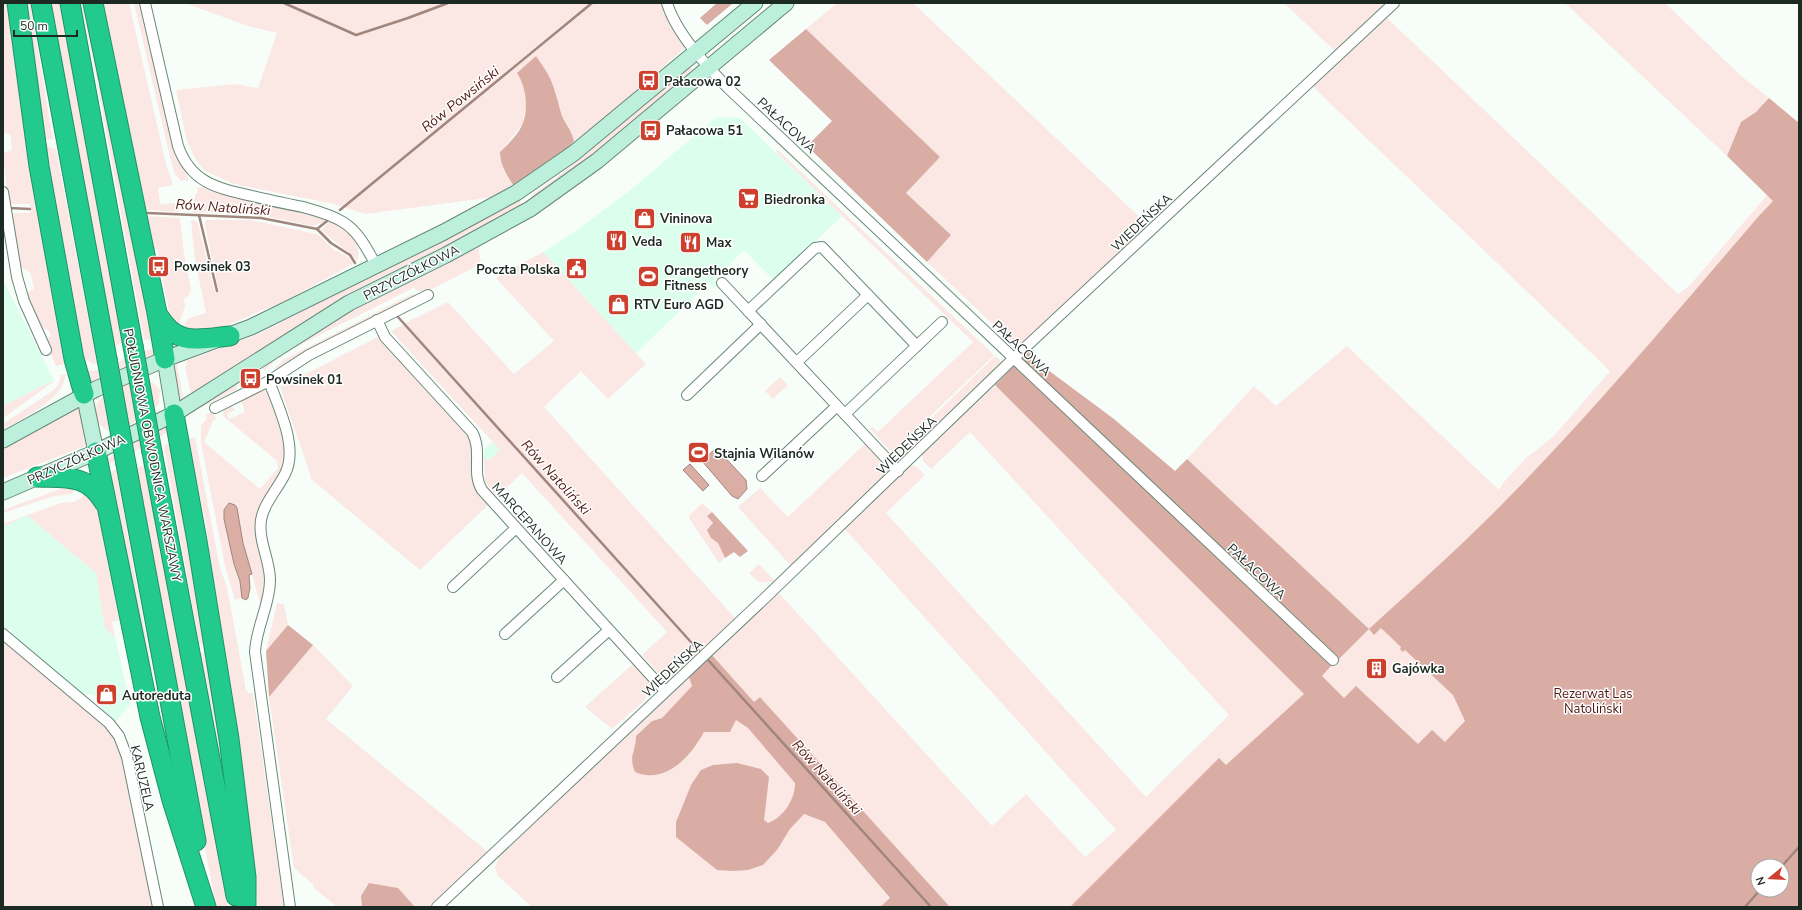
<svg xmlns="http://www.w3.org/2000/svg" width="1802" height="910" font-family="'Nunito Sans',sans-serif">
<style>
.built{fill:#dcfeec}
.green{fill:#fbe7e3;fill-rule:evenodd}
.forest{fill:#d9ada4;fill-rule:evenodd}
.water{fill:#daaea5;stroke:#a1867e}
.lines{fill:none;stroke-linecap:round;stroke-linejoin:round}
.stream{stroke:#a1867e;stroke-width:2.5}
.minor-casing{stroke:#698878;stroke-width:12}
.secondary-casing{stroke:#698878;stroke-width:17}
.motorway-casing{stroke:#209268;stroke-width:21}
.minor{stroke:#fff;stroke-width:10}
.secondary{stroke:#bdefdd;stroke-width:15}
.motorway{stroke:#22ca8d;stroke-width:19}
.motorway-bridge-casing{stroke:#209268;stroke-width:21;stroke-linecap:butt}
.motorway-bridge{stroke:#22ca8d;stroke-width:19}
.labels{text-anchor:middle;stroke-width:3;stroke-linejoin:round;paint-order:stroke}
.poi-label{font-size:13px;font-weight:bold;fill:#1d2a23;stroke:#fff;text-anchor:start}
.street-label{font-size:13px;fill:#1d2a23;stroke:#fff}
.park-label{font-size:13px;fill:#4e1810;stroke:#fff}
.water-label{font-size:14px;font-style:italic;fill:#511a12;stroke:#fff}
</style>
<rect width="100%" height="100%" fill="#f7fefa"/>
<!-- built -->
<g class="built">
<path d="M717,117L740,118L842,216L774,281L744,250L714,280L718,284L714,288L709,283L636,353L543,252L580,228L628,192Z"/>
<path d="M5,284L54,380L3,406V285Z"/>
<path d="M493,442L500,450L489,461L484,457V449Z"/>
<path d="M27,515L96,573L105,628L115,637L130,705L115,722L102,711L99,700L91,694L83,695L12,635L11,632L12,630L9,628L8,630L3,628V527Z"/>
</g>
<!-- green -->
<g class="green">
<path d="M3,3H10L35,200L64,364L56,366L46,342L51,335L49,330L39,327L27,296L29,291L34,289L30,272L21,267L19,263L10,213H30V204H8L3,154L12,149L10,134L3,133Z"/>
<path d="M23,3H30L53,139L45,140L50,148L56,149L97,364H93L88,360L85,361L38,102Z"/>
<path d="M49,3H63L125,342L111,347Z"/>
<path d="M81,3H87L156,339L144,340L98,87L101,85L102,79L97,80Z"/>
<path d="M102,3H129L166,164L173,185L158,188L160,204L175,203L180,212L145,210Z"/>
<path d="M134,3H141L173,146C177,157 190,173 188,182L185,180L181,181L175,174L171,161Z"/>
<path d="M185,3H665L687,46L587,133L574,141C571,129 566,125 562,116C553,93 553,76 536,56L523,82L526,106L522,125L500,152C500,165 507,175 513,185L494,197L365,214L334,204L234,184L205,171L197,162L187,141L176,90L235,84L258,88L277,33L248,26Z"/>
<path d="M837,3H913L1150,227L1020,350L927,262L951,235L906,193L940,157L806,29Z"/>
<path d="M1284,3H1387L1336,52Z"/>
<path d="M1565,3H1665L1740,75L1769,98L1756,112L1741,122L1727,156Z"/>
<path d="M1386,17L1678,294L1690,285L1767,195L1774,200L1799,907H950L760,697L754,702L712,655C735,636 756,613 778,592L992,826L1026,794L1085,857L1116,830L844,528L910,466H916L925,475L886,513L1146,797L1229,715L970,432L931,469L923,461L922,454L995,385L1304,694L1369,629L1187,459L1254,386L1276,406L1347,346L1499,490L1504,482L1526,458L1554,436L1610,371L1311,85ZM1758,866H1782V890H1758Z"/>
<path d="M689,65L694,72L635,123L532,200L531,199L533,194C591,155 636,109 689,65Z"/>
<path d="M778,150L994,355L892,453L870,429L872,427L878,432L973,342L776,152Z"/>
<path d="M200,187H205L217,192C241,197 265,203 288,209C306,213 329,216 344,227C354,235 362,249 357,261C348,249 333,242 322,230L328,223L327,221L313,226L255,214L216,212L193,213L195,195L198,192L197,188Z"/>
<path d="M519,198L522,209L193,396L190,390L185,367L187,364L186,361L259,334Z"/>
<path d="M146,216L180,218L184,254L191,290L188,296L184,299L185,306L178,327L170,317L157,249H153Z"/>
<path d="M191,220L196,221L198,224L215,293L219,292L205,225L206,220H251L316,234C324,237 326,244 333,249C341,254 349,255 353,264L282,302L218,329L199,335L184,329L187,319L206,313L195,260Z"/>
<path d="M478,245L481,264L428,291H419L413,288L280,355L265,371L263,368L273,358L335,318Z"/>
<path d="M543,252L646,364L608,399L581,371L544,407L736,619L668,683L642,655L667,632L522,473L497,497L485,482L484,457L489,461L500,450L391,331L413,319L448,302L514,374L554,341L496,278Z"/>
<path d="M412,294L419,296L278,371L277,368L272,371L283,360Z"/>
<path d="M380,336L469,435L489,504L420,570L310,478L311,476L280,387Z"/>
<path d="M158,349V354L89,384L86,371L99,370L146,350Z"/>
<path d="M995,356L1004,364L904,460L894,459L892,457Z"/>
<path d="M177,364L184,402L180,403L172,365Z"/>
<path d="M66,374C63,400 24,417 3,430V424L54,390L58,385L61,375Z"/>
<path d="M780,377L788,385L773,399L765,391Z"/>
<path d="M143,380L154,383L160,390L159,404C151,412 123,432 111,431C105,430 100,426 97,420C84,397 127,383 143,380Z"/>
<path d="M50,382H53L3,418V406Z"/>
<path d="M237,385V389L201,408L199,405L213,396Z"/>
<path d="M259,390C263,390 267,390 270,394C272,397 273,404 275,408C281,427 292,450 282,470C275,485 256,504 255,521C254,551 270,569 262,602L260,603L243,543L237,508L234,564L240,581L242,598L235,600L225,566L201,443V426L207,418L205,416L212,411L216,419L213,421L204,442L260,489L278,468L277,461L223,416L224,408L229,406H231L235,410L227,414L229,419L245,412L241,401L243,398Z"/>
<path d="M80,402L88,445L3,478V449L56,415Z"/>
<path d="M167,426L169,432L164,434L154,442L107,465L104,460Z"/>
<path d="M195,437L220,568L227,587L246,690L249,693H253L284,907H258L245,789L234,709L215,595L205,519L187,439Z"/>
<path d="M867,442L891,471L791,566L738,507L760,488L788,517Z"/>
<path d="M171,443L208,642L229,796L201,653L209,652L204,645L199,644L164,447L166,444Z"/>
<path d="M147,464L228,907H216L135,469Z"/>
<path d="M116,469L152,671L146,672L110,473Z"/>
<path d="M70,488H75L71,494L54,496L3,513V510L57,490Z"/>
<path d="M87,491L98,507L100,525L119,620L112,622L115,637L105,628L96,573L27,515L3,527V524L61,503L74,502L85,495Z"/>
<path d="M702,503L712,512L707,516L713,523L711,538L718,543L725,558L719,563L689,518L690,515Z"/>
<path d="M759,564L775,581C762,584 758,583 749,573Z"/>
<path d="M277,603L284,604L288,625L266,651Z"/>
<path d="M3,639L109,729C127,760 130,797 137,832C142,857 149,882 155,907H3Z"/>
<path d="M313,645L353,686L326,719L488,852L430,907H415L398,888L370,883L361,896L362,907H337L313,887L314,885L294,868L269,697Z"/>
<path d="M634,663L654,684L646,694L645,700L612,729L585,707Z"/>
<path d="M689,677L692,686L662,718L652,721L636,736V744L632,753L697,745L704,732H730L736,720L748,728L795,783C795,799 784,817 768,823L691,785L676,822L748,870L763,865L777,850L790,829L803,814L825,822L890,899L880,907H532L498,876L495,868L499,857L592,766Z"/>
</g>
<!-- forest -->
<g class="forest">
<path d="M717,3L732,4L707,25L700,18Z"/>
<path d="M806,29L940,157L906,193L951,235L927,262L807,146L832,121L769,60Z"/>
<path d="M536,56C544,67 552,79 555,92C558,100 559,108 562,116C566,125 571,129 574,141L565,151L513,185C507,175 500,165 500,152C507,145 518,135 522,125C529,110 526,86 517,73Z"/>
<path d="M1769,98L1799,123V907H1070L1219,758L1226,765L1304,694L995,385L1015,365L1332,665L1322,676L1344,698L1356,686L1418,744L1432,730L1445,742L1465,721L1453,695L1405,650L1403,652L1400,649L1401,647L1381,628L1374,635L1369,629L1338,660L1021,359L1030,350L1044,367L1114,419L1175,471L1187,459L1369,629C1418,584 1468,540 1514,492C1600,404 1678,310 1758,217L1773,201L1727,156L1741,122L1756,112ZM1758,866H1782V890H1758Z"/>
<path d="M712,512L748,551L740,557L734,552L725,558L718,543L711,538L707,530L713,523L707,516Z"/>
<path d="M288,625L313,645L269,697L266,651Z"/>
<path d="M712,655L754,702L760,697L950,907H880L890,898L825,822L804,814L790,829L777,850L763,865L748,870L733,871L717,870L676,837V822L691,785L701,770L713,765L737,763L761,769L769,777L764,820L768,823C784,817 795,799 795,783L748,728L736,720L730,732H704C691,756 666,785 635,772C628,755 636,752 636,736L652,721L662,718L692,686L689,677Z"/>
<path d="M369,883L398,888L415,907H362L361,896Z"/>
</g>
<!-- water -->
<g class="water">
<path d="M716,448L746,480L747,489L738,499L732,496L702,461Z"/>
<path d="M690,464L709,485L703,491L683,470Z"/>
<path d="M229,503L235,505L237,508L243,543L252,574L249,575L250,588L248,598L246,600L242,598L240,581L234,564L224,519V510Z"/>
</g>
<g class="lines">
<!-- stream -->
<g class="stream">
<path d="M284,3L356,35L408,18L448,3"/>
<path d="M9,208L30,209"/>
<path d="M340,210L592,3"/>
<path d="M148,213L261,218L317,229L331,243L350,255L355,263"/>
<path d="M199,215L217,291"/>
<path d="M317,229L327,221"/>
<path d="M398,317L699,651"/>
<path d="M709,661L931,907"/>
<path d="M1782,866L1799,847"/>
<path d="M1745,907L1760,890"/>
</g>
<defs>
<g id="minor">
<path d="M145,3L178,146C191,183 217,188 252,196C269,200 286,204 303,207C317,211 330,214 343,222C359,232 367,249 376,265"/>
<path d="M667,3C676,33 706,65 728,88L1333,660"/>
<path d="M3,192L17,277L24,301L46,350"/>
<path d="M722,283L898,471"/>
<path d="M748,311L815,248L822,247L917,346"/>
<path d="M377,320L385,337L472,432C483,452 471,472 482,490L665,691"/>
<path d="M797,362L868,295"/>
<path d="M269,381C278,407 299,447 285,474C277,490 264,503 261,520C258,541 270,560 270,580C270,605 256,627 255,652L290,907"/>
<path d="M687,395L761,324"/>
<path d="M215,408L269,381L309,355L428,295"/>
<path d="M845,414L942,322"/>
<path d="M762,476L837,406"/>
<path d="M453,587L516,528"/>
<path d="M3,634L109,723L119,736L127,757L158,907"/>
<path d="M505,634L564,580"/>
<path d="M557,677L609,630"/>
<path d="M437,907L766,597L1014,358L1394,3"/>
</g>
<g id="secondary">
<path d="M165,359L174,414"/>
<path d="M84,394L96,452"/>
<path d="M3,440L96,389L165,359L251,327L444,232L516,193L574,153L755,3"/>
<path d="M3,492L96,452L174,414L349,303L446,255L530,209L597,161L786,3"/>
</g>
<g id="motorway">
<path d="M17,3L39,166L74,359L84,394"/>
<path d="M41,3L107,359"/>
<path d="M70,3L133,346"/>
<path d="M93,3L157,313L165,359"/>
<path d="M158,315C177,347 198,339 230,336"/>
<path d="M174,414L197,541L229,739L246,877V907"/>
<path d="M96,452L150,717L172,800L206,907"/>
<path d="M152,452L236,896"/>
<path d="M126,464L196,841"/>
<path d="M37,477C67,478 87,474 104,502"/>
</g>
</defs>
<!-- minor casing -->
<use href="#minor" class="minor-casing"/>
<!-- secondary casing -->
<use href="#secondary" class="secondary-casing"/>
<!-- motorway casing -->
<use href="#motorway" class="motorway-casing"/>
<!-- minor -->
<use href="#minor" class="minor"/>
<!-- secondary -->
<use href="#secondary" class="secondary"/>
<!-- motorway -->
<use href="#motorway" class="motorway"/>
<defs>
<g id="motorway-bridge">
<path d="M133,346L152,452"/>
<path d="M107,359L126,464"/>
</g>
</defs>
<!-- motorway-bridge casing -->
<use href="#motorway-bridge" class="motorway-bridge-casing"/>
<!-- motorway-bridge -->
<use href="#motorway-bridge" class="motorway-bridge"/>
</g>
<!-- icons -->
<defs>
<symbol id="bus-square" viewBox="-11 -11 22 22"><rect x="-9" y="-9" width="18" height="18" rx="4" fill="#cc402d" stroke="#fff"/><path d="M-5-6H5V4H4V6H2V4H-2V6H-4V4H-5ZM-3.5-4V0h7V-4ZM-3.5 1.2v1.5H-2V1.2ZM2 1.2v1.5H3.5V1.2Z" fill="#fff"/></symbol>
<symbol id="supermarket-square" viewBox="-11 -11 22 22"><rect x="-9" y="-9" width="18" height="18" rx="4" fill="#cc402d" stroke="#fff"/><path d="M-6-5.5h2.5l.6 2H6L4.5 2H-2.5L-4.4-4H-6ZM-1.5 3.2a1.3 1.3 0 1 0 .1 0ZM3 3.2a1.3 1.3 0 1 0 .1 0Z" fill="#fff"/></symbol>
<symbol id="shop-square" viewBox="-11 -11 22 22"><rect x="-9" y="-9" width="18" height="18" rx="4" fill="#cc402d" stroke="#fff"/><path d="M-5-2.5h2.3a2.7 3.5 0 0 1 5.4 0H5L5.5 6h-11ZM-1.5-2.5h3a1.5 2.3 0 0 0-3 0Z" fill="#fff"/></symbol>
<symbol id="restaurant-square" viewBox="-11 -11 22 22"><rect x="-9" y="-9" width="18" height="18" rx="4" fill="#cc402d" stroke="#fff"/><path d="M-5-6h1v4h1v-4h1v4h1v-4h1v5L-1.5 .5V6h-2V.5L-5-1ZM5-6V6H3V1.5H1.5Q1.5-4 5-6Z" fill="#fff"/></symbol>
<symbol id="civic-square" viewBox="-11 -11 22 22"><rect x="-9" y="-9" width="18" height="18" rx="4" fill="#cc402d" stroke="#fff"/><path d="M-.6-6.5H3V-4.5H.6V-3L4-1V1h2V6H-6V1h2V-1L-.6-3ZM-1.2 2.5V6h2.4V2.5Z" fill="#fff"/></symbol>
<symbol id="stadium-square" viewBox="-11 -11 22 22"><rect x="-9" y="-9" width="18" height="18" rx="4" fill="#cc402d" stroke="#fff"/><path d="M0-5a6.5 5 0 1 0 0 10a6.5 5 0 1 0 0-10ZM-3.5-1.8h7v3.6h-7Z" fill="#fff"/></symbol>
<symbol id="building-square" viewBox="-11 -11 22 22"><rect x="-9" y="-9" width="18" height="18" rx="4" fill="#cc402d" stroke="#fff"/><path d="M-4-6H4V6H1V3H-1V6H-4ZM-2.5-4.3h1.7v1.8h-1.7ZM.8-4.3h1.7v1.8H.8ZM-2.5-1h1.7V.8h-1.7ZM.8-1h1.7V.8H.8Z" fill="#fff"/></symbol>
</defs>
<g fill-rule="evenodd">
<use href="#bus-square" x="636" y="68" width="25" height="25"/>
<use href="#bus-square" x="638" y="118" width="25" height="25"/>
<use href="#supermarket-square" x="736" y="186" width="25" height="25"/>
<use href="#shop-square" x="632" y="206" width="25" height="25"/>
<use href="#restaurant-square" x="604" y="228" width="25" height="25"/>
<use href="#restaurant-square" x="678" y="230" width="25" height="25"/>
<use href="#bus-square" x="146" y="254" width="25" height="25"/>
<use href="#civic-square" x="564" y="256" width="25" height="25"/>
<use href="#stadium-square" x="636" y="264" width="25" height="25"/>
<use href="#shop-square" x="606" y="292" width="25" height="25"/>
<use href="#bus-square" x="238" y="366" width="25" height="25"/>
<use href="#stadium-square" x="686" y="440" width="25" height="25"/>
<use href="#building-square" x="1364" y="656" width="25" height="25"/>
<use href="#shop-square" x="94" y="682" width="25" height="25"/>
</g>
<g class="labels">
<!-- poi labels -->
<g class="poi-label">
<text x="664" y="86">Pałacowa 02</text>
<text x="666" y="135">Pałacowa 51</text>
<text x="764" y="204">Biedronka</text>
<text x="660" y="223">Vininova</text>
<text x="632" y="246">Veda</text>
<text x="706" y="247">Max</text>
<text x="174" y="271">Powsinek 03</text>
<text x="560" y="274" text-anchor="end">Poczta Polska</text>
<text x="664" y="275">Orangetheory<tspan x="664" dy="15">Fitness</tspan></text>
<text x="634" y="309">RTV Euro AGD</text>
<text x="266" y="384">Powsinek 01</text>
<text x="714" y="458">Stajnia Wilanów</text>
<text x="1392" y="673">Gajówka</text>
<text x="122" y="700">Autoreduta</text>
</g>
<!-- street labels -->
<g class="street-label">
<text transform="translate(787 125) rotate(43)" y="5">PAŁACOWA</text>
<text transform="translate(1141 222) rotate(-43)" y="5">WIEDEŃSKA</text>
<text transform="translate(411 272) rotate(-27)" y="5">PRZYCZÓŁKOWA</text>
<text transform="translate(1022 348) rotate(43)" y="5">PAŁACOWA</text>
<text transform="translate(906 445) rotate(-44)" y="5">WIEDEŃSKA</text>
<text transform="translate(153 455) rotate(79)" y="5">POŁUDNIOWA OBWODNICA WARSZAWY</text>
<text transform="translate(76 459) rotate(-24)" y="5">PRZYCZÓŁKOWA</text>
<text transform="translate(530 523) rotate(48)" y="5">MARCEPANOWA</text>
<text transform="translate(1257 571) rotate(43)" y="5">PAŁACOWA</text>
<text transform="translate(672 668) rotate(-43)" y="5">WIEDEŃSKA</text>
<text transform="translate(143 778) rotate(77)" y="5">KARUZELA</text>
</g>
<!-- park labels -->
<g class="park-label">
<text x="1593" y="698">Rezerwat Las<tspan x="1593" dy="15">Natoliński</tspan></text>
</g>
<!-- water labels -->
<g class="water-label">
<text transform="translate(460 99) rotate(-39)" y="5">Rów Powsiński</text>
<text transform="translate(223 207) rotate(4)" y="5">Rów Natoliński</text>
<text transform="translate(556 477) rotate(48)" y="5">Rów Natoliński</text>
<text transform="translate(827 777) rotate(48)" y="5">Rów Natoliński</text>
</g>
</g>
<!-- border -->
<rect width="1802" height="910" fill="none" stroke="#1d2a23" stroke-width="8"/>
<!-- north arrow -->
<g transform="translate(1770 878) rotate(252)"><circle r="19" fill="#ffffff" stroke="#a5aaa7"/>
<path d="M0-3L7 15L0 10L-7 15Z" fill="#cc402d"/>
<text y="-6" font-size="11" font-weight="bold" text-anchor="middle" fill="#1d2a23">N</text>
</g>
<!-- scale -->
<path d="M14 30v6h63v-6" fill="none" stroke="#1d2a23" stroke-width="2"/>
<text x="20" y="30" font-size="12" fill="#1d2a23" stroke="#ffffff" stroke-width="3" paint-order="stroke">50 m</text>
</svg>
